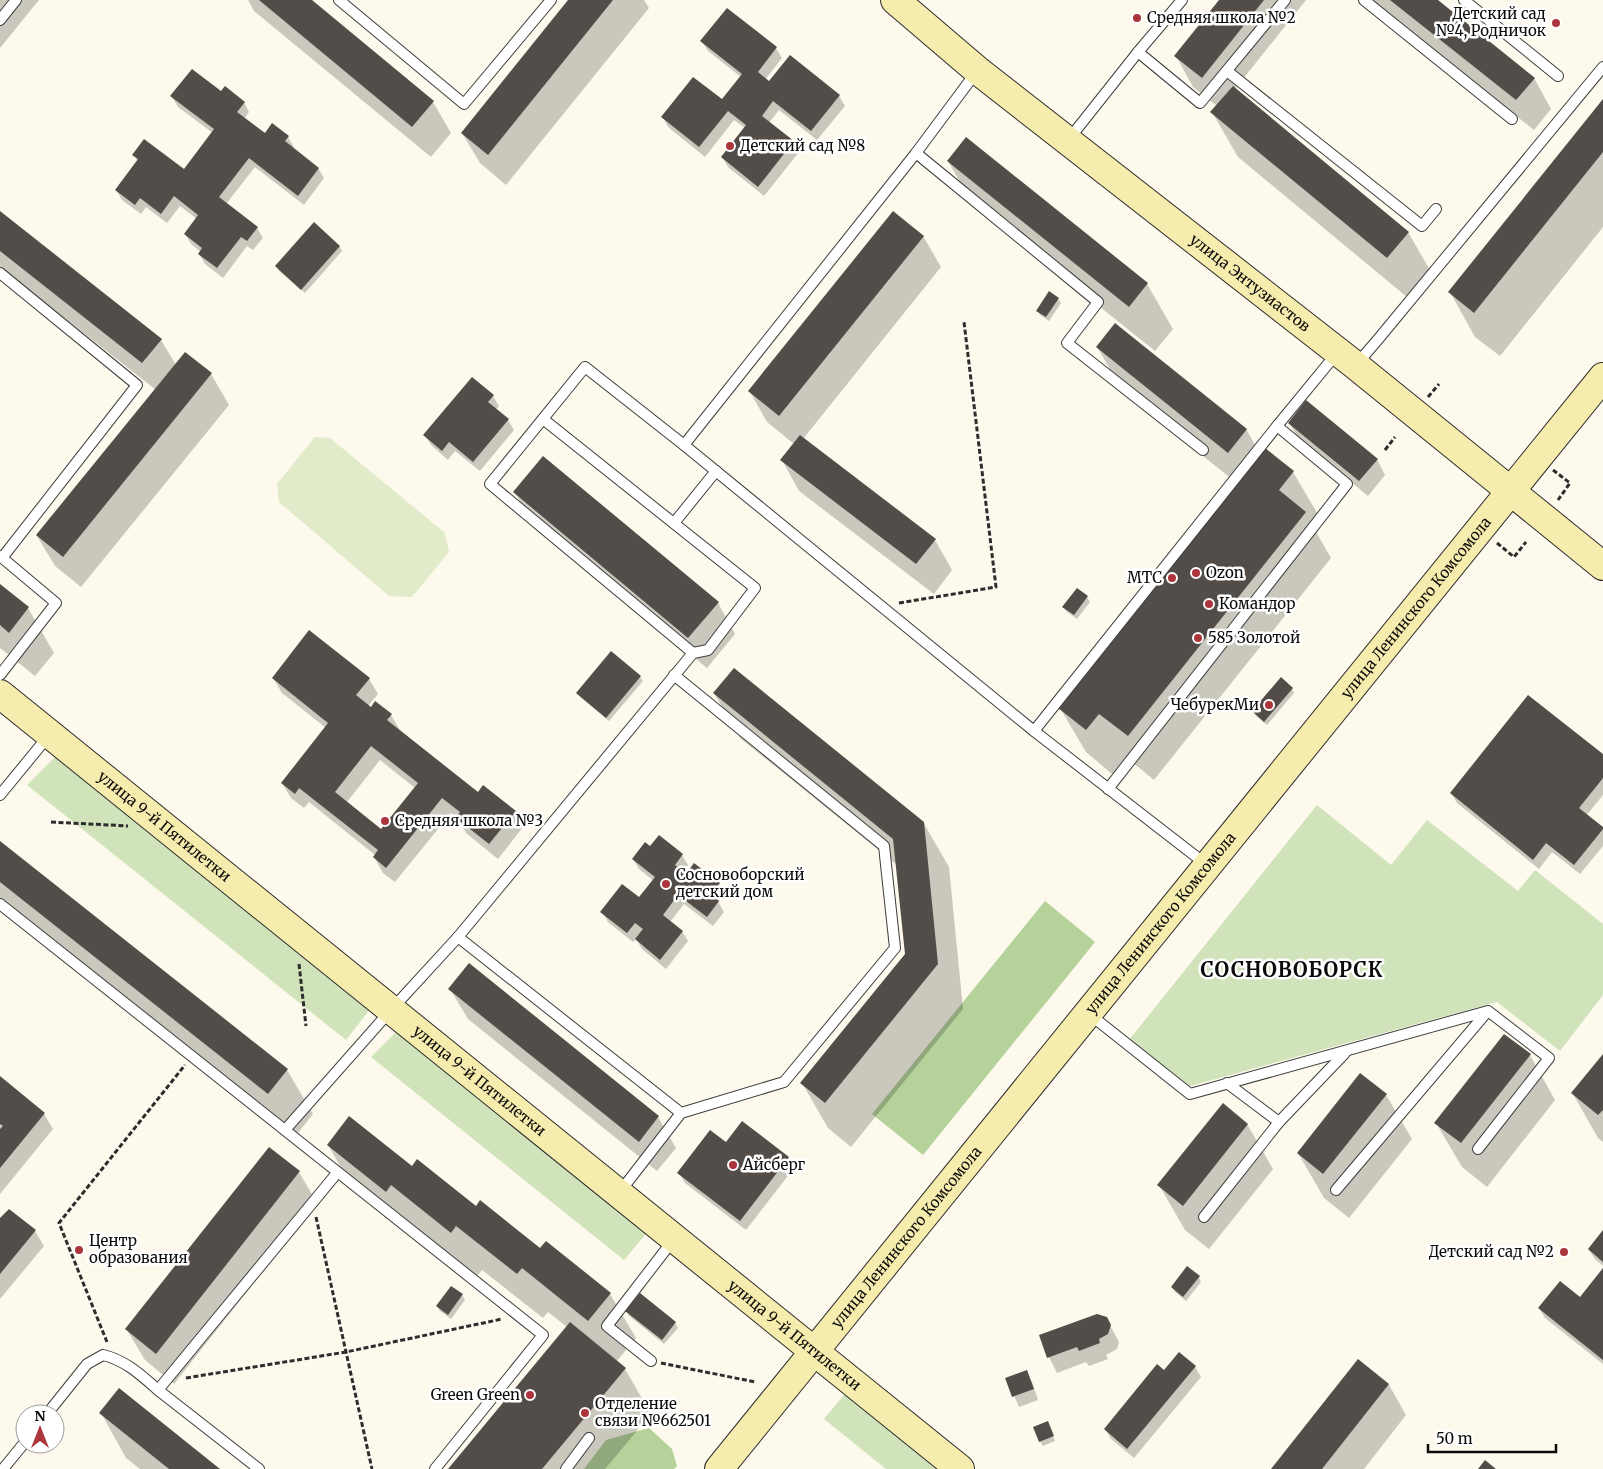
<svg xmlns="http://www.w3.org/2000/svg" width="1603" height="1469" font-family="Merriweather,serif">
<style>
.green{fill:#d0e3ba}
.forest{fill:#b5d29b}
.pitch{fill:#e1ebca}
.shadow{fill:#0003;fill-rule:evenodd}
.building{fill:#534d49;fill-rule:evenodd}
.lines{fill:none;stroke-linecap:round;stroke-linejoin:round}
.lane-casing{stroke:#3e3e3e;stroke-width:12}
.secondary-casing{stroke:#2d2d2d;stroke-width:30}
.path{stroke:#2d2d2d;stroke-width:3;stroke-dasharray:5 2.5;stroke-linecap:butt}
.lane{stroke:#fff;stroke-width:10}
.secondary{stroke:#f6ecae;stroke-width:28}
.poi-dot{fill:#ab343d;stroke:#fff;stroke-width:2}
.labels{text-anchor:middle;stroke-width:5;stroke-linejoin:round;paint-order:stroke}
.poi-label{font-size:15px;fill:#0b0b0b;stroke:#fff;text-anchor:start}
.street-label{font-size:15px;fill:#0b0b0b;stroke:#fff}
.district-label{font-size:20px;font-weight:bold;letter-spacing:1px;fill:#0b0b0b;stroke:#fff}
</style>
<rect width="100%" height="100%" fill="#fdf9ec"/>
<!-- green -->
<g class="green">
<path d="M58,754L374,1004L346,1040L27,785Z"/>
<path d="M1317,805L1391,865L1427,820L1518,891L1535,870L1603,924V995L1560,1051L1497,1002L1190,1086L1129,1040Z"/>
<path d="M398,1030L650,1229L624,1260L371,1057Z"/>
<path d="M849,1389L946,1469H886L824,1419Z"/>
</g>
<!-- forest -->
<g class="forest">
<path d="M1045,901L1095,942L923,1155L872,1114Z"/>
<path d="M649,1428L672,1449L677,1466L674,1469H584L606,1440Z"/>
</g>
<!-- pitch -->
<path class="pitch" d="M315,437L330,438L445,533L449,552L412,597L389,596L279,502L277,484Z"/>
<!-- shadow -->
<g class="shadow">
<path d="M0,0H39L0,48Z"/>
<path d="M248,0H310L433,102L451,133L431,157L254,11Z"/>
<path d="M570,0H644L649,8L506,185L480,163L462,133Z"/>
<path d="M1221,0H1306L1235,89L1408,232L1434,277L1413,302L1238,157L1212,112L1217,106L1193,87L1176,56Z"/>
<path d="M1370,0H1436L1534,78L1551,109L1534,130Z"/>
<path d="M727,9L776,48L782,58L765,80L769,83L839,96L845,106L817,140L779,110L769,123L793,142L799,152L764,196L728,167L722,157L745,128L734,120L705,157L668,127L663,117L722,101L741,77L708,51L702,41Z"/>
<path d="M221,93L244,102L249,112L244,119L265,135L288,137L294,147L293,149L318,168L324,178L304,205L255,167L226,204L257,228L263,238L253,250L247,246L223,278L205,264L199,254L201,252L191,244L185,234L197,219L180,206L167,223L146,207L141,214L122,200L116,190L138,162L134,155L184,171L213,133L178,107L172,97Z"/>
<path d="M1603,101V227L1500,356L1475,337L1450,292Z"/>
<path d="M966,139L1147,284L1173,329L1155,351L974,206L948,161Z"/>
<path d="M0,212L161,340L176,365L211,374L229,405L81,587L55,566L37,536L156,390L0,267Z"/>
<path d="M923,236L941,267L803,439L935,540L952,570L934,594L799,491L782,460L794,444L767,422L750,392Z"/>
<path d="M339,246L342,251L305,293L279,271L276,266Z"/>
<path d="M1050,293L1058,299L1061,303L1049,321L1040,315L1038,311Z"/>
<path d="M1097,347L1246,429L1261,455L1293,472L1319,516L1312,525L1331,558L1154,780L1126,757L1112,774L1086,752L1060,708L1238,484L1123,392Z"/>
<path d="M472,379L493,396L499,406L496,410L508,420L514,430L480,471L455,451L448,460L431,445L425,435Z"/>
<path d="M1289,423L1377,459L1385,475L1368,496L1298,438Z"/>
<path d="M515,492L718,603L735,634L707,668L532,523Z"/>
<path d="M0,585L28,608L54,653L35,676L0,648Z"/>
<path d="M1077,590L1087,597L1090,602L1077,619L1066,611L1064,607Z"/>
<path d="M640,677L643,681L609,721L580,697L577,693Z"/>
<path d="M273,678L369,679L378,694L368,706L391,715L400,730L478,794L515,812L523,827L498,859L466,833L457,817L451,813L395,882L383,873L374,857L375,855L309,802L304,808L291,798L282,783L326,728L282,693ZM380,760L415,788L382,830L347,802Z"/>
<path d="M1292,689L1294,693L1267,725L1256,716L1253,711Z"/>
<path d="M714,693L923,822L949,867L963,1009L851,1147L828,1128L802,1083L906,955L897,865L740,738Z"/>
<path d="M1603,756V795L1586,816L1603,829V846L1580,874L1552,852L1539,869L1457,803L1451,793Z"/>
<path d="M659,837L682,855L688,865L682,872L687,875L719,884L724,894L718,902L724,912L713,926L684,904L670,922L682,931L688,941L666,969L642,949L636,939L633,942L608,922L602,912L639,898L654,881L639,869L633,859L650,848Z"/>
<path d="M0,842L287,1070L313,1114L294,1138L0,903Z"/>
<path d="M469,965L658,1117L676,1148L657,1171L468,1019L450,989Z"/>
<path d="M1530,1055L1555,1100L1487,1187L1462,1167L1436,1123Z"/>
<path d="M1603,1056V1142L1598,1138L1573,1094Z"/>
<path d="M0,1078L44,1114L53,1129L0,1194Z"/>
<path d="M1386,1095L1412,1139L1349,1218L1324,1198L1298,1153Z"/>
<path d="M1247,1124L1273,1169L1209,1249L1185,1230L1159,1185Z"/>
<path d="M726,1144L788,1158L794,1168L746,1230L685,1183L679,1173Z"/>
<path d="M328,1145L412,1167L610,1294L636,1338L616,1362L625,1369L651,1414L605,1469H449L567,1327L548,1312L543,1318L482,1270L477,1276L417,1229L354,1190Z"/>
<path d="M299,1172L317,1203L174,1384L145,1360L127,1330Z"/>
<path d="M0,1220L35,1231L44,1246L0,1299Z"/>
<path d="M1603,1232V1266L1595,1259L1589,1250Z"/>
<path d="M1603,1270V1364L1545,1318L1539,1308L1580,1299Z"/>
<path d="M1199,1277L1201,1282L1186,1301L1175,1292L1172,1287Z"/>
<path d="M462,1295L465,1300L451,1319L440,1311L437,1306Z"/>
<path d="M627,1311L675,1323L678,1328L664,1344L629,1316Z"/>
<path d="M1106,1318L1119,1342L1117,1349L1106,1355L1108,1359L1089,1366L1086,1362L1057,1373L1049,1357Z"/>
<path d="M1359,1361L1389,1385L1406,1415L1364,1469H1273Z"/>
<path d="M1195,1367L1201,1377L1134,1458L1111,1439L1105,1429L1164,1372Z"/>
<path d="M1026,1372L1032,1382L1038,1400L1019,1407L1007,1379Z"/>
<path d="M101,1413L218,1469H140L126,1458Z"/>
<path d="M1050,1427L1055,1441L1043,1446L1040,1441Z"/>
</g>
<!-- building -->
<g class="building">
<path d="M259,0H312L434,101L412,127Z"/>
<path d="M568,0H613L488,155L461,133Z"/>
<path d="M1219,0H1264L1202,78L1174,56Z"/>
<path d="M1390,0H1438L1535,78L1516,100Z"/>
<path d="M727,8L777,47L758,72L769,81L790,55L840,95L811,131L773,101L762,116L794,141L758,187L721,157L746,125L728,111L699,147L661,117L693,77L722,99L742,74L700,41Z"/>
<path d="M192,69L221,91L225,86L245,102L237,112L265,133L272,123L289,136L285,141L319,168L298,196L249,158L219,197L258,227L247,241L241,237L217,268L198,254L202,248L184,234L198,215L174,196L161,214L140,198L135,205L115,190L138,159L132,155L144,139L184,169L214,129L170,96Z"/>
<path d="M1233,86L1409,232L1387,258L1210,112Z"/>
<path d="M1603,99V152L1474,313L1448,292Z"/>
<path d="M966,137L1148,283L1129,307L947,161Z"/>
<path d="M0,211L162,339L142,363L0,251Z"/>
<path d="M893,211L924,236L779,416L748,391Z"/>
<path d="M314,222L340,246L301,290L275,266Z"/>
<path d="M1049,291L1059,298L1046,317L1036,311Z"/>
<path d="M1115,323L1247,429L1228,453L1096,347Z"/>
<path d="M185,352L212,373L63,557L36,535Z"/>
<path d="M472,377L494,395L488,402L509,419L473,462L449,442L442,451L423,435Z"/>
<path d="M1306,400L1378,459L1359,481L1288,423Z"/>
<path d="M800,435L936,539L916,564L780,460Z"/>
<path d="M1265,448L1294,471L1279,490L1306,512L1128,736L1099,714L1086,730L1058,708Z"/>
<path d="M543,456L719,602L688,638L513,492Z"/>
<path d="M0,584L29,607L9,633L0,625Z"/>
<path d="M1077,588L1088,596L1074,615L1062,607Z"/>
<path d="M309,630L370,678L356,695L371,707L375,701L392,714L387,720L478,792L483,785L516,811L489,844L456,818L460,812L442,798L386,868L373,857L378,850L299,788L295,794L281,783L328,723L272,678ZM371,746L418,783L381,829L335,792Z"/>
<path d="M611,651L641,676L606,718L576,693Z"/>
<path d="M734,668L924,822L938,964L825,1103L800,1083L905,954L893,839L713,693Z"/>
<path d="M1281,677L1293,688L1264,722L1252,711Z"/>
<path d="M1528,695L1603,754V778L1579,808L1603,827V829L1574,865L1546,843L1533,860L1450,793Z"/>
<path d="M659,835L683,854L675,865L686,874L694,863L720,883L711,894L719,901L707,917L678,895L663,915L683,931L660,960L635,939L643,929L635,923L627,933L600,912L622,884L639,897L655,877L632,859L645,842L650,846Z"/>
<path d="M0,841L288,1069L268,1094L0,882Z"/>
<path d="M469,963L659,1116L639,1142L448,989Z"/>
<path d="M1504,1034L1531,1054L1461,1143L1434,1123Z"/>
<path d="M1603,1054V1110L1598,1115L1571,1093Z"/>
<path d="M1360,1073L1387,1094L1323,1174L1297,1153Z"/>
<path d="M0,1076L45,1113L0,1168V1129L3,1126L0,1124Z"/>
<path d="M1223,1103L1248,1124L1183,1206L1157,1185Z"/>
<path d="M349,1116L412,1166L417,1159L476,1206L480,1200L540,1248L546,1241L611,1293L588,1321L522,1268L517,1274L456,1226L451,1233L391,1185L386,1192L327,1145Z"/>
<path d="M742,1121L789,1157L740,1221L677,1173L710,1130L726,1142Z"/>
<path d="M269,1147L300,1171L156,1354L125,1329Z"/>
<path d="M9,1209L36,1230L0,1274V1218Z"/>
<path d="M1603,1230V1262L1588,1249Z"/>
<path d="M1187,1266L1200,1276L1183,1297L1171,1287Z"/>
<path d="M1603,1268V1360L1538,1308L1560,1281L1580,1297Z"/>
<path d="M451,1286L463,1294L448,1315L436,1306Z"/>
<path d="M640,1293L676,1322L662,1340L625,1311Z"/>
<path d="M1097,1314L1107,1317L1111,1325L1108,1334L1099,1339L1100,1343L1079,1351L1077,1347L1047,1358L1039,1335Z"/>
<path d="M570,1322L626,1368L542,1469H448Z"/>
<path d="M1179,1352L1196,1366L1127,1449L1104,1429L1157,1364L1164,1370Z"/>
<path d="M1358,1359L1389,1384L1322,1469H1271Z"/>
<path d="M1027,1370L1034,1389L1012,1397L1005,1378Z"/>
<path d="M119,1388L220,1469H169L99,1413Z"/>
<path d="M1048,1421L1054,1436L1039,1442L1033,1427Z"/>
<path d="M1485,1460L1496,1469H1478Z"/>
</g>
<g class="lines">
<defs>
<g id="lane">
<path d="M339,0L464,104L551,0"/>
<path d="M1364,0L1512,119"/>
<path d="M1464,0L1558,76"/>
<path d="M0,20L16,0"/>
<path d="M1138,52L1200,103L1285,0"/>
<path d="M1227,71L1422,226L1436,209"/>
<path d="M1069,139L1138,52L1182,0"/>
<path d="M916,153L1098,302L1067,343L1203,450"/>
<path d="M0,273L137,385L2,558"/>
<path d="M1356,365L1380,337L1603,67"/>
<path d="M684,445L916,153L977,71"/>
<path d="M674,523L716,471"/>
<path d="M0,556L56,603L0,675"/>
<path d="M693,653L490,484L585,367L684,445L1034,731L1207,865"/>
<path d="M1034,731L1277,426L1337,353"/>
<path d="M1108,789L1347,484L1277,426"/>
<path d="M0,795L50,734"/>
<path d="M0,904L543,1335L435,1469"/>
<path d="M458,937L681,1113"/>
<path d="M1088,1013L1190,1094L1488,1011L1549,1058L1478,1149"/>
<path d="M1227,1083L1279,1122"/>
<path d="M285,1130L391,1010L458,937L693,653L708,650L755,588L543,419"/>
<path d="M1336,1190L1487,1012"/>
<path d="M619,1193L681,1113L784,1082L895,948L884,846L674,675"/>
<path d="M1204,1217L1279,1122L1345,1053"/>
<path d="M651,1361L607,1326L674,1239"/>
<path d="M47,1414L87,1364L103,1355C125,1360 141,1375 158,1390"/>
<path d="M3,1469L25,1442"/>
<path d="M259,1469L158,1390L337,1173"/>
<path d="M566,1469L589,1438"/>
</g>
<g id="secondary">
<path id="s1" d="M895,0L977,70L1355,365L1603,566"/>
<path id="s2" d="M0,694L960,1469"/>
<path id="s3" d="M719,1469L1603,377"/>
</g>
</defs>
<!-- lane casing -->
<use href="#lane" class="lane-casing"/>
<!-- secondary casing -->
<use href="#secondary" class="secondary-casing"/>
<!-- path -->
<g class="path">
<path d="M1428,397L1439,384"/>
<path d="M1385,450L1395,437"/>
<path d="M1553,470L1570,483L1558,500"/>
<path d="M1497,543L1514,557L1526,542"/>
<path d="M899,603L996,587L964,322"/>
<path d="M51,822L128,826"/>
<path d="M299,964L306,1026"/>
<path d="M316,1217L372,1469"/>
<path d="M107,1342L59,1223L185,1065"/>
<path d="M661,1363L755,1382"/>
<path d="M186,1378L346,1352L502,1319"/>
</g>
<!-- lane -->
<use href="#lane" class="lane"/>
<!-- secondary -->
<use href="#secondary" class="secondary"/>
</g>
<!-- markers -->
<g class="poi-dot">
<circle cx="1137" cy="18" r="5"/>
<circle cx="1556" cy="23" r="5"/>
<circle cx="730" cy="146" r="5"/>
<circle cx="1196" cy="573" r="5"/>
<circle cx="1172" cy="578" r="5"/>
<circle cx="1209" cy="604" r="5"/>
<circle cx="1198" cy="638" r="5"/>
<circle cx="1269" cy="705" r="5"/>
<circle cx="385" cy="821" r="5"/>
<circle cx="666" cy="884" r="5"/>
<circle cx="733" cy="1165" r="5"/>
<circle cx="79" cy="1250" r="5"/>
<circle cx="1564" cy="1252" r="5"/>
<circle cx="530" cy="1395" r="5"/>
<circle cx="585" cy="1413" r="5"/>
</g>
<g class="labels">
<!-- poi labels -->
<g class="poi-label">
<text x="1546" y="19" text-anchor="end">Детский сад<tspan x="1546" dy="17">№4, Родничок</tspan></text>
<text x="1147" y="23">Средняя школа №2</text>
<text x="740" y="151">Детский сад №8</text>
<text x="1206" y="578">Ozon</text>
<text x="1162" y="583" text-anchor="end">МТС</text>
<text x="1219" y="609">Командор</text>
<text x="1208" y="643">585 Золотой</text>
<text x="1259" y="710" text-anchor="end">ЧебурекМи</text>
<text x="395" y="826">Средняя школа №3</text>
<text x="676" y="880">Сосновоборский<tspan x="676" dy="17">детский дом</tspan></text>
<text x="743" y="1170">Айсберг</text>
<text x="89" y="1246">Центр<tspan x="89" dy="17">образования</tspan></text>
<text x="1554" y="1257" text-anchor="end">Детский сад №2</text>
<text x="520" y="1400" text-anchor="end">Green Green</text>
<text x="595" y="1409">Отделение<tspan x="595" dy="17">связи №662501</tspan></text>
</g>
<!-- street labels -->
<g class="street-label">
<text dy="5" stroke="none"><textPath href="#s1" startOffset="454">улица Энтузиастов</textPath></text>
<text dy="5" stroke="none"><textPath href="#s3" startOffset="1108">улица Ленинского Комсомола</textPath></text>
<text dy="5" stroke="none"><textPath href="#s2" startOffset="211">улица 9-й Пятилетки</textPath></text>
<text dy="5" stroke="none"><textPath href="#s3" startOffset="702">улица Ленинского Комсомола</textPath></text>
<text dy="5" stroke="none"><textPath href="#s2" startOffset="616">улица 9-й Пятилетки</textPath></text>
<text dy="5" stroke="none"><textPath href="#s3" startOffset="298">улица Ленинского Комсомола</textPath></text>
<text dy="5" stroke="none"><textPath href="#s2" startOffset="1021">улица 9-й Пятилетки</textPath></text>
</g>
<!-- district labels -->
<g class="district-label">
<text x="1292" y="977">СОСНОВОБОРСК</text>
</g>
</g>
<!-- north arrow -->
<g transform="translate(40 1429)"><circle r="24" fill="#ffffff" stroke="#9d9d9d"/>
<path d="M0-4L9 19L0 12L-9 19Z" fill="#ab343d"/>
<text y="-8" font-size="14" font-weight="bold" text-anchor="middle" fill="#0b0b0b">N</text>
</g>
<!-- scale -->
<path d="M1428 1444v8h128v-8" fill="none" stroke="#0b0b0b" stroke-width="2.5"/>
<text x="1436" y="1444" font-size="15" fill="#0b0b0b" stroke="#ffffff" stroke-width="4" paint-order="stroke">50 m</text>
</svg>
